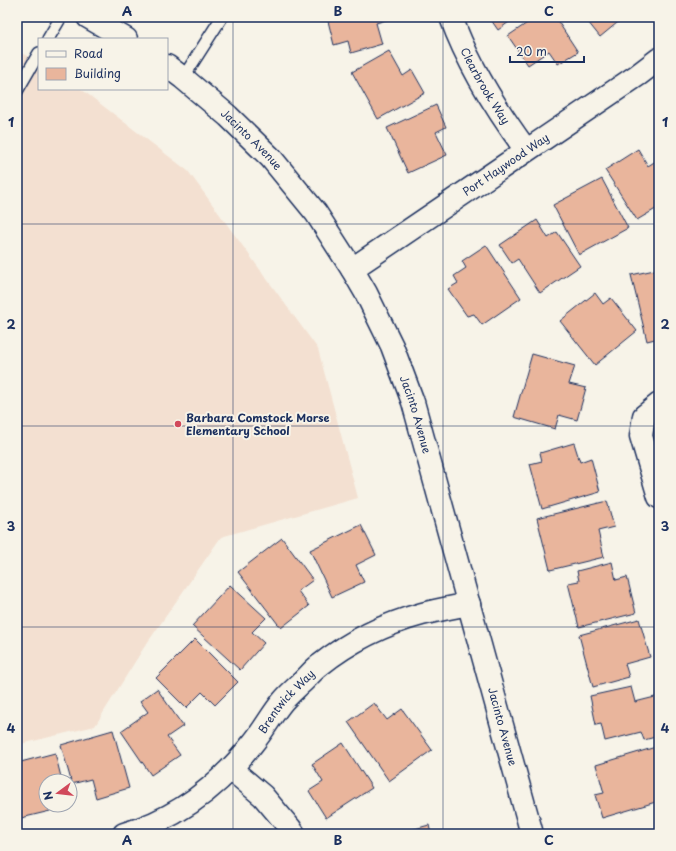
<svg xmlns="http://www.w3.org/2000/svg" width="676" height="851" font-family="'Playpen Sans',sans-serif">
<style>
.built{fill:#f3e0d1}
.building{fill:#e9b59c;stroke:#1b2f5e}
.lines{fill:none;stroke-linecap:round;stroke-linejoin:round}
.lane-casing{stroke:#1b2f5e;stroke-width:14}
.street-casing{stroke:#1b2f5e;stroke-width:25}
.secondary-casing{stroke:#1b2f5e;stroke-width:25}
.lane{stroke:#f7f3e8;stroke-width:11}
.street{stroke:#f7f3e8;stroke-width:22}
.secondary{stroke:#f7f3e8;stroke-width:22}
.grid{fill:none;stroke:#1b2f5e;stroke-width:1;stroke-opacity:0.55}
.poi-dot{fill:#d1495b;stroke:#f7f3e8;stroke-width:1.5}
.labels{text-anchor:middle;stroke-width:4;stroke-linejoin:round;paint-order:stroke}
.street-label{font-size:11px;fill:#1b2f5e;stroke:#f7f3e8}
.poi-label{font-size:11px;font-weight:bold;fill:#1b2f5e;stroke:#f7f3e8;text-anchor:start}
.neatline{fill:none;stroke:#1b2f5e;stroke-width:1.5}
.grid-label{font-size:13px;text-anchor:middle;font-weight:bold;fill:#1b2f5e}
</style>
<rect width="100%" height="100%" fill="#f7f3e8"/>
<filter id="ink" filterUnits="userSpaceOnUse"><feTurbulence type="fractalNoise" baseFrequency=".025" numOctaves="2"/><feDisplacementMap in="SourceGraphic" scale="8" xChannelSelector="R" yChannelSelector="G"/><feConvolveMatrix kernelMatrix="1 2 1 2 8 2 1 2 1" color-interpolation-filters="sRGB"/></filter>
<g filter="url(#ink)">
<!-- built -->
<path class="built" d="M17,51L39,62V89H81L188,171L318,349L358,498L221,537L143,649L95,726L17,745Z"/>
<!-- building -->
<g class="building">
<path d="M327,17H396L376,23L382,44L351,53L348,41L334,45Z"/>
<path d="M489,17H516L498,30Z"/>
<path d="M536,17H555L578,52L558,64L549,51L528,65L508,36Z"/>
<path d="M584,17H623V18L600,37Z"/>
<path d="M389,51L403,76L412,70L425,93L378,119L352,72Z"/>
<path d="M436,105L446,127L436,132L447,155L408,173L387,128Z"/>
<path d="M638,149L648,166L659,159V207L637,220L605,170Z"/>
<path d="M602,179L628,228L579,255L553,205Z"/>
<path d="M537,220L548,238L557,232L580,266L540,293L518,259L512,263L500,245Z"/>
<path d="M486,245L521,298L482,325L474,314L467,316L448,289L458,283L454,276L466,268L462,261Z"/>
<path d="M659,269V338L647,341L631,275Z"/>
<path d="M595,293L603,304L611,298L637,331L595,365L560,321Z"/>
<path d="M532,354L575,366L569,384L586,388L577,420L559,415L555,429L514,417Z"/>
<path d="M574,443L580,462L591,458L600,492L542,509L530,464L542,461L540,453Z"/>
<path d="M607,501L614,527L598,531L604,557L550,570L537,518Z"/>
<path d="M361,525L376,555L356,565L364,582L332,597L310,550Z"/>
<path d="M282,538L313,580L298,591L309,606L281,628L238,572Z"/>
<path d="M612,562L616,580L627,577L636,613L579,627L568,583L579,581L577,571Z"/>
<path d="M230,585L266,618L252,632L264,643L240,670L192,626Z"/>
<path d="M639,619L650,657L625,664L629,677L593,687L579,635Z"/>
<path d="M195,639L238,682L215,705L202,692L186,708L156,678Z"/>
<path d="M631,687L635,702L659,696V736L644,740L641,732L605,741L601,724L596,725L590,696Z"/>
<path d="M157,689L183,726L167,737L180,755L151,775L121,731L148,712L140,701Z"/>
<path d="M374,703L387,720L402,709L432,750L389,781L348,722Z"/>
<path d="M113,730L129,788L96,798L91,779L72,784L61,745Z"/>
<path d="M343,743L372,788L326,818L309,791L323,782L312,764Z"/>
<path d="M659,746V801L602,818L595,795L604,793L596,765Z"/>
<path d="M55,753L62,781H46V790H45L46,795V805H49L50,811L17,819V763Z"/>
<path d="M429,825L431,834H397Z"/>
</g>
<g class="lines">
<defs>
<g id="lane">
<path d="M48,39L61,17"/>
<path d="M183,78L222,17"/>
<path d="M17,91L39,53"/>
</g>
<g id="street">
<path id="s1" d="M451,17C468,65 496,109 526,150"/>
<path id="s2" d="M352,269L638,75L659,59"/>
<path d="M659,404L644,416L641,436L659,497"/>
<path d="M231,769L263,796L290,828L294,834"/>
<path id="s3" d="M124,834C177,819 220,785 253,743C264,730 272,714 283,701C288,695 295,689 300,684C307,678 313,670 320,665C350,641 385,624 422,614C437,610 454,607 469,604"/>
</g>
<g id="secondary">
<path d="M88,17L126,39"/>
<path id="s4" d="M167,66L183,78L228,116L271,158L316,213L352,269L366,293L392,346L413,402L532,834"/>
</g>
</defs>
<!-- lane casing -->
<use href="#lane" class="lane-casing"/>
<!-- street casing -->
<use href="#street" class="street-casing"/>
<!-- secondary casing -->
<use href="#secondary" class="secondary-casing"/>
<!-- lane -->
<use href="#lane" class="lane"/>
<!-- street -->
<use href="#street" class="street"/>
<!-- secondary -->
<use href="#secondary" class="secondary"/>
</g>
</g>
<!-- grid -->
<path class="grid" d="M233,17V834M443,17V834M17,224H659M17,426H659M17,627H659"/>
<!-- markers -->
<circle class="poi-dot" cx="178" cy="424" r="4"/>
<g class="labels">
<!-- street labels -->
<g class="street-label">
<text dy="4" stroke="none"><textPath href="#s1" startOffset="77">Clearbrook Way</textPath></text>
<text dy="4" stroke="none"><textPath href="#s4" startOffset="112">Jacinto Avenue</textPath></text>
<text dy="4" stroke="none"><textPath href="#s2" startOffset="186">Port Haywood Way</textPath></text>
<text dy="4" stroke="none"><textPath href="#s4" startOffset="436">Jacinto Avenue</textPath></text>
<text dy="4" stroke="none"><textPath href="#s3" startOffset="214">Brentwick Way</textPath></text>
<text dy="4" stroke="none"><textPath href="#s4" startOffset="760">Jacinto Avenue</textPath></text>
</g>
<!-- poi labels -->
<g class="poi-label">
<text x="186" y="422">Barbara Comstock Morse<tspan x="186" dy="13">Elementary School</tspan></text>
</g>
</g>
<!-- margin -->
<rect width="676" height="851" fill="none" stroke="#f7f3e8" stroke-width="44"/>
<!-- legend -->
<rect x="38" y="38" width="130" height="52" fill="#f7f3e8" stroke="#9fa5b1"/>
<rect x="46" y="51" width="20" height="6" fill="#f7f3e8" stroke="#9fa5b1"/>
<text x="74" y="58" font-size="12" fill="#1b2f5e">Road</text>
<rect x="46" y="68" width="20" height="12" fill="#e9b59c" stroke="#9fa5b1"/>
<text x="74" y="78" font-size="12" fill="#1b2f5e">Building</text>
<!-- north arrow -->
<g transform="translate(58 793) rotate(255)"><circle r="19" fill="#f7f3e8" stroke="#9fa5b1"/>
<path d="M0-3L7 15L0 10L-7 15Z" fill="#d1495b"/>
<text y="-6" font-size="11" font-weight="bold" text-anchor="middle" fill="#1b2f5e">N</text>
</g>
<!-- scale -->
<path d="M510 56v6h74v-6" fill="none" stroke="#1b2f5e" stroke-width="2"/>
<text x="516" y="56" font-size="12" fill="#1b2f5e" stroke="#f7f3e8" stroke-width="3" paint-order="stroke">20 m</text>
<rect x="22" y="22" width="632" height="807" class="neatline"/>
<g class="grid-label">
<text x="127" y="16">A</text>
<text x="338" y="16">B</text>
<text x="549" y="16">C</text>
<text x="11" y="127">1</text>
<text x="665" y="127">1</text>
<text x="11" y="329">2</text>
<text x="665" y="329">2</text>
<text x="11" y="531">3</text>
<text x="665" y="531">3</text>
<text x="11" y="733">4</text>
<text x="665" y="733">4</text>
<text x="127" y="845">A</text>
<text x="338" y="845">B</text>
<text x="549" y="845">C</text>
</g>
</svg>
